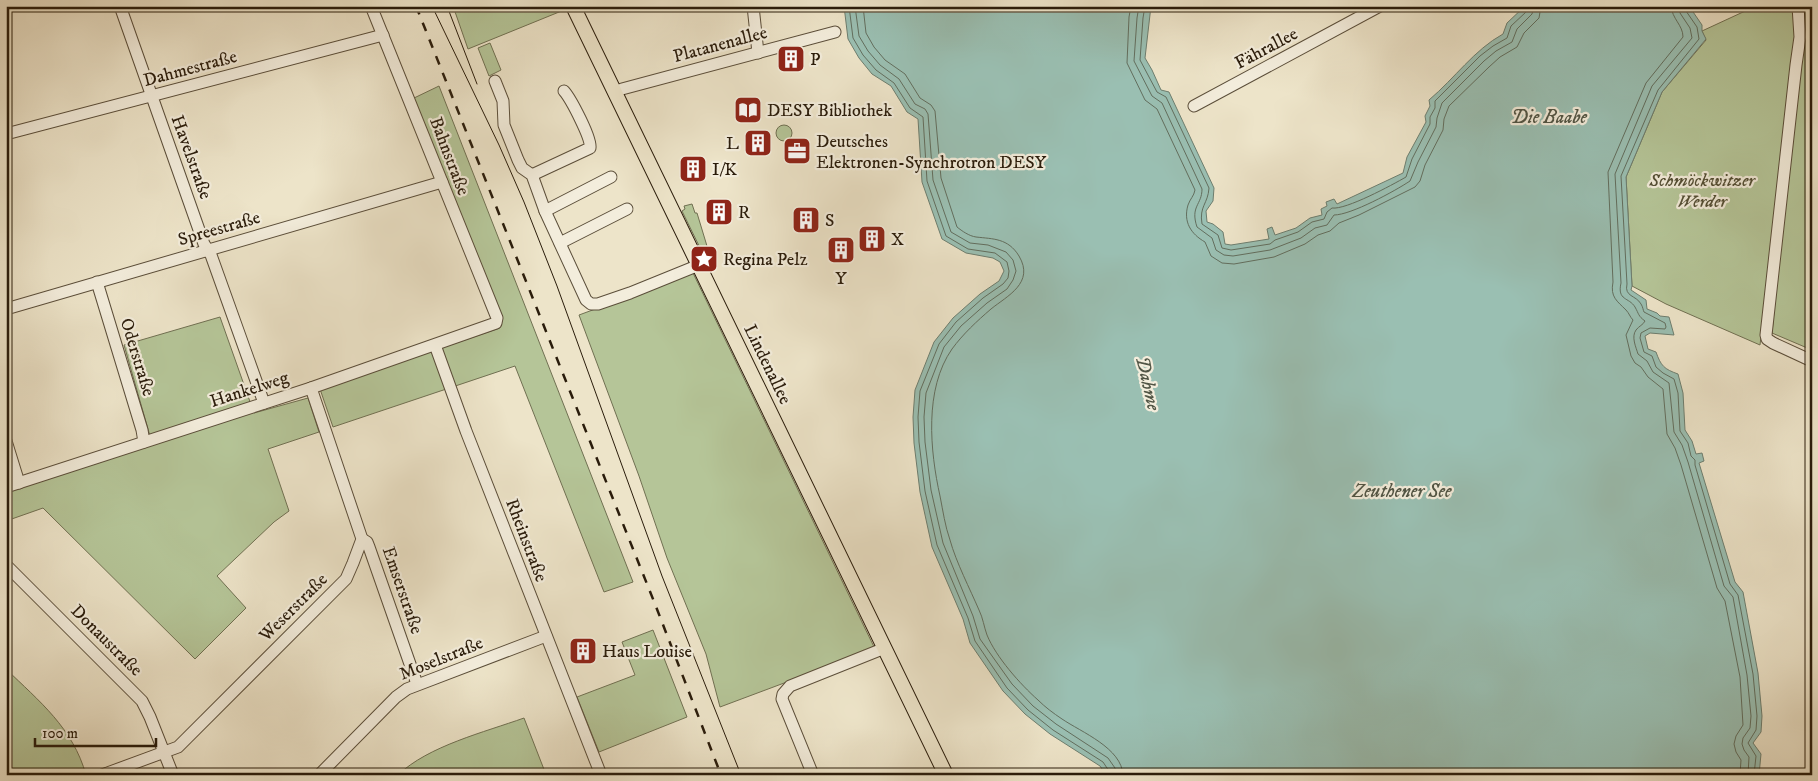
<svg xmlns="http://www.w3.org/2000/svg" width="1818" height="781" font-family="'IM FELL DW Pica',serif">
<style>
.green{fill:#b5c598;stroke:#707052}
.water{fill:#9abfb2;stroke:#6d7e6f}
.lines{fill:none;stroke-linecap:round;stroke-linejoin:round}
.shore{stroke:#626e5e;stroke-width:1}
.minor-casing{stroke:#5b4e3a;stroke-width:13}
.major-casing{stroke:#2a1c0b;stroke-width:16}
.minor{stroke:#f3eddc;stroke-width:11}
.major{stroke:#ede4c9;stroke-width:14}
.tram{stroke:#2a1c0b;stroke-width:1}
.rail{stroke:#2a1c0b;stroke-width:2.5;stroke-dasharray:9 9;stroke-linecap:butt}
.labels{text-anchor:middle;stroke-width:4.5;stroke-linejoin:round;paint-order:stroke}
.street-label{font-size:18px;fill:#2a1c0b;stroke:#f3eddc}
.poi-label{font-size:18px;fill:#2a1c0b;stroke:#f3eddc;text-anchor:start}
.park-label{font-size:18px;font-style:italic;fill:#544f35;stroke:#f3eddc}
.water-label{font-size:19px;font-style:italic;fill:#515545;stroke:#f3eddc}
</style>
<rect width="100%" height="100%" fill="#ede4c9"/>
<filter id="stains"><feTurbulence type="fractalNoise" baseFrequency=".004" numOctaves="4"/><feColorMatrix values="0 0 0 0 .2 0 0 0 0 .09 0 0 0 0 .02 0 0 0 .5 -.17"/></filter>
<radialGradient id="worn" r=".72"><stop offset=".6" stop-color="#630" stop-opacity="0"/><stop offset="1" stop-color="#630" stop-opacity=".3"/></radialGradient>
<!-- green -->
<g class="green">
<path d="M453,6H562L564,10L468,49Z"/>
<path d="M1756,6H1792L1796,32L1760,345L1666,304L1632,286L1626,177L1662,92L1706,40L1702,31Z"/>
<path d="M1802,6H1812V350L1772,333Z"/>
<path d="M490,43L501,70L489,76L478,48Z"/>
<path d="M439,86L633,582L604,592L515,366L333,427L320,389L500,328L502,318L412,99Z"/>
<circle cx="784" cy="133" r="8"/>
<path d="M692,204L695,213H697L710,256L705,258L682,211L685,209L684,206Z"/>
<path d="M693,273L875,649L720,707L706,654L667,558L639,476L579,315Z"/>
<path d="M220,317L254,413L308,398L319,432L268,449L289,511L274,522L217,576L246,608L195,659L43,508L6,521V458L15,485L152,443L124,345Z"/>
<path d="M653,630L687,717L599,752L577,697L635,675L622,642Z"/>
<path d="M6,669C39,701 73,728 86,775H6Z"/>
<path d="M524,718L545,772L538,775H398C428,746 485,732 524,718Z"/>
</g>
<!-- water -->
<path class="water" d="M844,6H1151L1145,58L1152,70L1161,90L1169,92L1214,188L1213,201L1206,211L1207,222L1213,224L1223,232L1225,244L1231,245L1269,239L1267,229L1272,227L1275,235L1296,228L1310,218L1322,215L1321,209L1327,206L1326,202L1334,199L1337,204L1403,173L1407,157L1426,122L1425,116L1430,106L1429,100C1455,78 1474,50 1503,34L1507,23L1525,6H1689L1702,25V31L1706,39L1662,92L1626,177L1632,286L1631,290L1646,300L1647,309L1657,313L1660,316L1669,317L1674,335L1650,333L1645,336L1648,349L1656,352C1661,366 1664,369 1678,374L1683,393L1685,430L1692,441L1696,454L1702,453L1704,461L1699,463L1735,582L1743,592L1758,673L1762,716L1761,732L1753,743L1761,754L1759,775H1106L1100,766L1050,734L1025,714L1003,691L970,643L963,619L932,547L920,492L914,443L913,417L915,390L934,342L953,318L980,294L999,281L1004,271L1000,262L993,258L966,253L942,239L922,182L918,119L907,112L891,86L872,74L859,58L848,39Z"/>
<g class="lines">
<!-- shore -->
<g class="shore">
<path d="M849,6L853,38L863,55L876,70L894,83L910,108L923,117L927,181L946,236L968,249L995,253L1007,262L1009,271L1008,278L1003,284L983,298L956,322L939,344L920,391L918,417L919,442L925,491L937,545L968,618L975,641L1007,688L1028,710L1053,730L1103,762L1109,771L1110,775"/>
<path d="M855,6L859,36L868,51L880,65L899,79L915,104L925,109L928,114L933,180L951,232L970,243L988,245L1006,252L1013,260L1016,271L1013,280L1007,289L987,303L961,326L944,347L926,393L924,417L925,442L931,490L943,543L973,616L980,639L1012,684L1033,706L1056,724L1108,758L1115,768L1116,775"/>
<path d="M863,6L866,33L874,47L885,60L905,74L920,98L931,105L935,111L941,178L957,227C962,231 969,236 976,237C993,239 1008,238 1019,256C1035,283 1007,296 991,309C977,321 963,334 952,349C924,389 930,451 940,496C943,511 945,526 950,540C956,562 970,589 979,610C983,618 984,627 987,635C996,657 1020,684 1038,700C1045,707 1053,713 1062,719C1081,732 1122,748 1123,775"/>
<path d="M1131,6L1129,17L1127,63L1145,100L1157,109L1195,190C1194,196 1190,199 1188,205C1183,222 1191,234 1205,242L1211,256L1222,263L1234,264L1274,257L1305,244L1318,235L1330,231L1339,223L1359,215L1415,187L1420,181L1425,165L1443,130L1444,119L1449,106L1489,67L1500,57L1517,47L1524,33L1539,18L1541,6"/>
<path d="M1139,6L1137,18L1134,61L1152,96L1162,103L1202,189C1202,205 1190,206 1197,227L1212,238L1216,250L1224,255L1233,256L1270,250L1301,238L1315,228L1327,225L1334,215C1351,215 1395,191 1410,181L1418,162L1436,127L1437,118L1442,103L1484,61L1496,51L1512,42L1517,29L1532,14L1534,6"/>
<path d="M1145,6L1143,18L1140,60L1157,92L1166,97L1209,188C1208,204 1199,206 1202,224L1218,235L1222,248L1231,250L1270,244L1275,240L1298,232L1312,222L1324,219L1327,212L1332,208C1346,210 1392,185 1406,177L1412,159L1430,124V117L1435,108V101L1480,56L1493,46L1507,38L1511,26L1526,12L1528,6"/>
<path d="M1671,6C1672,19 1683,25 1683,37L1646,83L1608,172L1613,282C1610,297 1617,301 1626,310C1629,313 1630,317 1633,320L1626,335L1631,356L1635,363L1641,367L1648,377L1663,389L1667,434L1675,448L1681,465L1717,588L1725,601L1740,677L1743,725L1736,736L1734,744L1736,752L1741,760L1740,775"/>
<path d="M1679,6L1680,13L1690,28L1692,38L1652,86L1615,174L1621,283C1617,301 1629,297 1635,307C1639,314 1638,316 1645,321C1643,325 1639,326 1636,330C1631,337 1636,347 1638,354L1647,361L1653,372L1669,383L1674,432L1682,445L1688,462L1724,586L1733,597L1747,675L1751,716L1750,728L1743,738L1742,744L1744,750L1749,757L1748,775"/>
<path d="M1685,6L1686,11L1697,27L1699,39L1658,90L1621,176L1627,284C1624,297 1636,295 1641,304C1643,307 1643,310 1644,312L1665,323L1666,327L1665,329L1650,328L1641,333L1640,338L1644,352L1652,356L1656,367L1663,373L1674,379L1678,393L1680,431L1688,443L1691,456L1695,460V465L1730,584L1738,595L1753,674L1757,716L1756,730L1748,743L1756,756L1754,775"/>
</g>
<defs>
<g id="minor">
<path d="M120,6L204,244L211,255L264,403"/>
<path d="M753,6L758,53"/>
<path d="M1798,6L1800,37L1796,65L1766,335L1767,339L1773,343L1812,361"/>
<path d="M495,81L503,101L504,125L518,160L522,168L532,175L545,211L586,300L591,304H598L630,293L699,265"/>
<path d="M615,92L622,89L835,32"/>
<path d="M1194,106L1380,6"/>
<path d="M6,134L383,35"/>
<path d="M532,175L590,148C592,139 571,99 564,91"/>
<path d="M545,211L611,177"/>
<path d="M560,243L627,209"/>
<path d="M97,282L142,430L144,442"/>
<path d="M6,309L442,182"/>
<path d="M435,345L466,431L601,775"/>
<path d="M6,441L19,483"/>
<path d="M6,487L311,388L496,323L497,318L371,6"/>
<path d="M362,539L367,542L369,547L417,684"/>
<path d="M6,565L142,701L150,717L173,775"/>
<path d="M102,775L178,747L346,579L353,563L362,539L311,388"/>
<path d="M319,775L396,697L407,689L546,636"/>
<path d="M813,775L782,699L783,694L790,686L885,648"/>
</g>
<path id="major" d="M573,6L946,775"/>
</defs>
<!-- minor casing -->
<use href="#minor" class="minor-casing"/>
<!-- major casing -->
<use href="#major" class="major-casing"/>
<!-- minor -->
<use href="#minor" class="minor"/>
<!-- major -->
<use href="#major" class="major"/>
<!-- tram -->
<g class="tram">
<path d="M432,6L499,145L524,202L557,286L662,576L741,775"/>
<path d="M447,6L477,84"/>
</g>
<!-- rail -->
<path class="rail" d="M416,6L655,604L721,775"/>
</g>
<!-- icons -->
<defs>
<symbol id="building-square" viewBox="-11 -11 22 22"><rect x="-9" y="-9" width="18" height="18" rx="4" fill="#8f2418" stroke="#f3eddc"/><path d="M-4-6H4V6H1V3H-1V6H-4ZM-2.5-4.3h1.7v1.8h-1.7ZM.8-4.3h1.7v1.8H.8ZM-2.5-1h1.7V.8h-1.7ZM.8-1h1.7V.8H.8Z" fill="#fff"/></symbol>
<symbol id="library-square" viewBox="-11 -11 22 22"><rect x="-9" y="-9" width="18" height="18" rx="4" fill="#8f2418" stroke="#f3eddc"/><path d="M-6-4Q-3-5.5-.7-3.5V5Q-3 3-6 4ZM6-4Q3-5.5 .7-3.5V5Q3 3 6 4Z" fill="#fff"/></symbol>
<symbol id="office-square" viewBox="-11 -11 22 22"><rect x="-9" y="-9" width="18" height="18" rx="4" fill="#8f2418" stroke="#f3eddc"/><path d="M-6-3h4V-5.5h4V-3h4V5H-6ZM-1-4.5V-3h2v-1.5ZM-6 0V1H6V0Z" fill="#fff"/></symbol>
<symbol id="sight-square" viewBox="-11 -11 22 22"><rect x="-9" y="-9" width="18" height="18" rx="4" fill="#8f2418" stroke="#f3eddc"/><path d="M0-6L1.8-2.2L6-1.7L2.9 1.2L3.7 5.4L0 3.3L-3.7 5.4L-2.9 1.2L-6-1.7L-1.8-2.2Z" fill="#fff"/></symbol>
</defs>
<g fill-rule="evenodd">
<use href="#building-square" x="775" y="43" width="32" height="32"/>
<use href="#library-square" x="732" y="94" width="32" height="32"/>
<use href="#building-square" x="742" y="127" width="32" height="32"/>
<use href="#office-square" x="781" y="135" width="32" height="32"/>
<use href="#building-square" x="677" y="153" width="32" height="32"/>
<use href="#building-square" x="703" y="196" width="32" height="32"/>
<use href="#building-square" x="790" y="204" width="32" height="32"/>
<use href="#building-square" x="856" y="223" width="32" height="32"/>
<use href="#building-square" x="825" y="234" width="32" height="32"/>
<use href="#sight-square" x="688" y="243" width="32" height="32"/>
<use href="#building-square" x="567" y="635" width="32" height="32"/>
</g>
<g class="labels">
<!-- street labels -->
<g class="street-label">
<text transform="translate(720 44) rotate(-15)" y="6">Platanenallee</text>
<text transform="translate(1266 48) rotate(-28)" y="6">Fährallee</text>
<text transform="translate(190 68) rotate(-15)" y="6">Dahmestraße</text>
<text transform="translate(450 156) rotate(69)" y="6">Bahnstraße</text>
<text transform="translate(192 157) rotate(70)" y="6">Havelstraße</text>
<text transform="translate(219 228) rotate(-16)" y="6">Spreestraße</text>
<text transform="translate(138 357) rotate(73)" y="6">Oderstraße</text>
<text transform="translate(768 364) rotate(64)" y="6">Lindenallee</text>
<text transform="translate(249 389) rotate(-18)" y="6">Hankelweg</text>
<text transform="translate(527 540) rotate(69)" y="6">Rheinstraße</text>
<text transform="translate(403 590) rotate(71)" y="6">Emserstraße</text>
<text transform="translate(293 607) rotate(-45)" y="6">Weserstraße</text>
<text transform="translate(107 640) rotate(45)" y="6">Donaustraße</text>
<text transform="translate(441 658) rotate(-22)" y="6">Moselstraße</text>
</g>
<!-- poi labels -->
<g class="poi-label">
<text x="810" y="65">P</text>
<text x="767" y="116">DESY Bibliothek</text>
<text x="816" y="147">Deutsches<tspan x="816" dy="21">Elektronen-Synchrotron DESY</tspan></text>
<text x="739" y="149" text-anchor="end">L</text>
<text x="712" y="175">I/K</text>
<text x="738" y="218">R</text>
<text x="825" y="226">S</text>
<text x="891" y="245">X</text>
<text x="723" y="265">Regina Pelz</text>
<text x="841" y="284" text-anchor="middle">Y</text>
<text x="602" y="657">Haus Louise</text>
</g>
<!-- park labels -->
<g class="park-label">
<text x="1702" y="186">Schmöckwitzer<tspan x="1702" dy="21">Werder</tspan></text>
</g>
<!-- water labels -->
<g class="water-label">
<text x="1549" y="123">Die Baabe</text>
<text transform="translate(1149 383) rotate(77)" y="7">Dahme</text>
<text x="1402" y="497">Zeuthener See</text>
</g>
</g>
<!-- margin -->
<rect width="1818" height="781" fill="none" stroke="#ede4c9" stroke-width="25"/>
<rect x="8" y="8" width="1803" height="766" fill="none" stroke="#2a1c0b" stroke-width="2.5"/>
<rect x="12" y="12" width="1793" height="756" fill="none" stroke="#2a1c0b"/>
<!-- scale -->
<path d="M35 738v8h121v-8" fill="none" stroke="#2a1c0b" stroke-width="2.5"/>
<text x="42" y="738" font-size="15" fill="#2a1c0b" stroke="#f3eddc" stroke-width="4" paint-order="stroke">100 m</text>
<rect width="100%" height="100%" filter="url(#stains)"/>
<rect width="100%" height="100%" fill="url(#worn)"/>
</svg>
